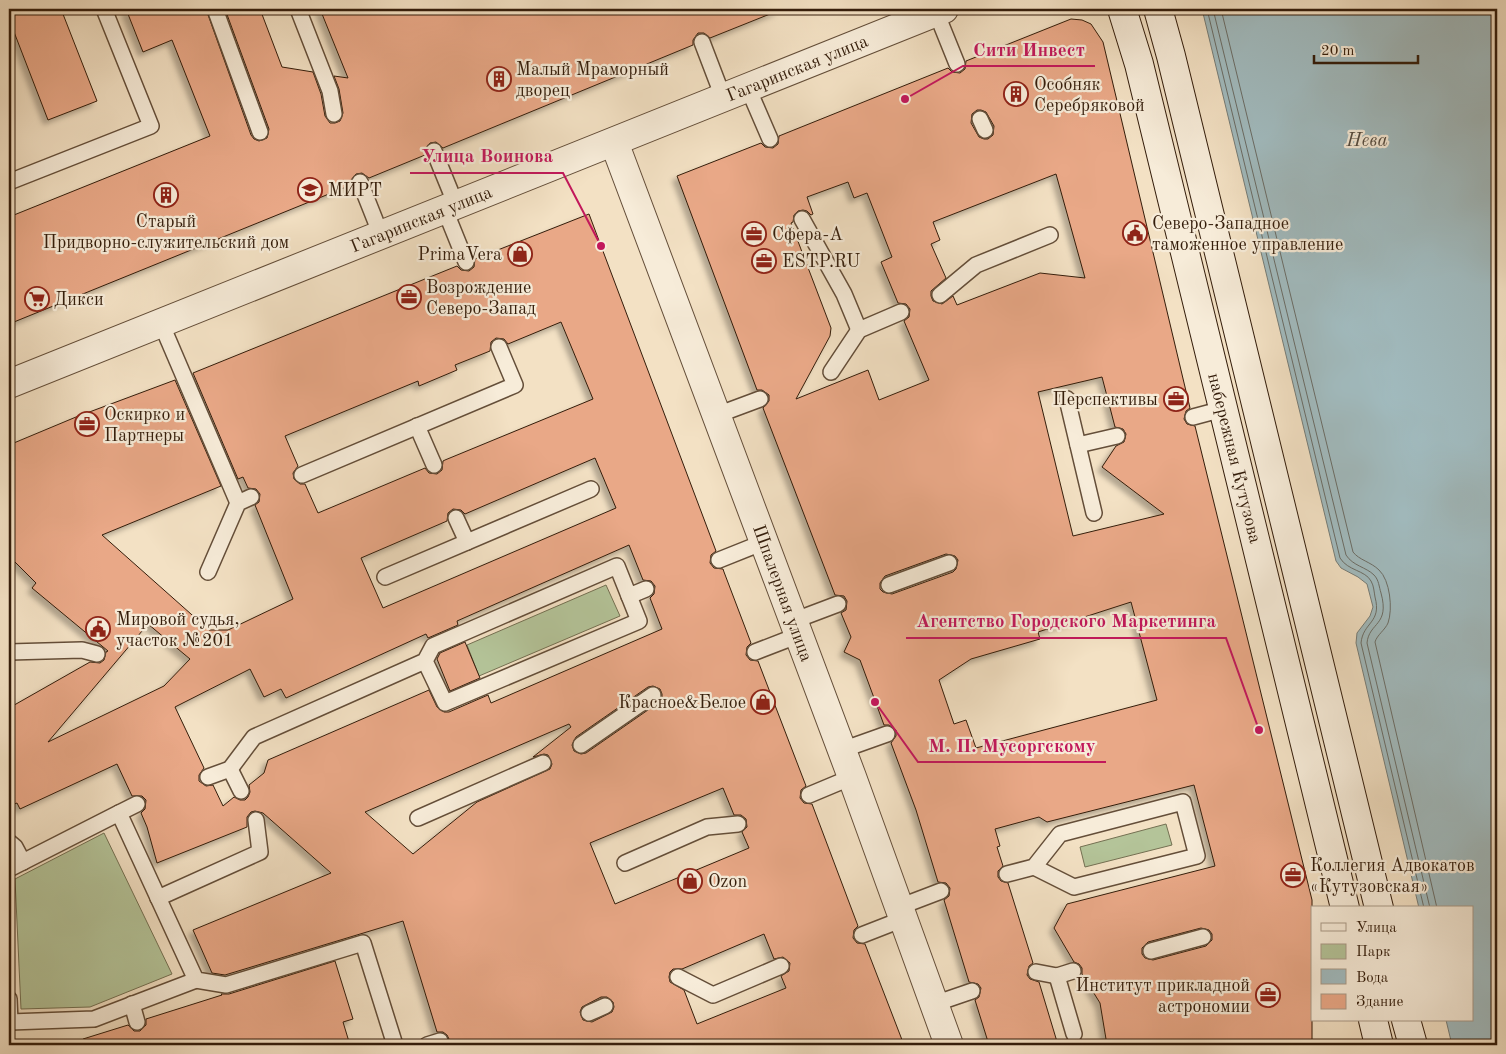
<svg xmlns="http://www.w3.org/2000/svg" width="1506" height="1054" font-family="'Old Standard TT',serif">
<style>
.green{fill:#b4c499;stroke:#747052}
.water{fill:#a1bbbf;stroke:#757c77}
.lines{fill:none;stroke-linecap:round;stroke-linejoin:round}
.shore{stroke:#6a6c65;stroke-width:1}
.building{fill:#e9a887;stroke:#341d0b;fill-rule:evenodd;filter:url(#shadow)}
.service-casing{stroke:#644e39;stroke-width:18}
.tertiary-casing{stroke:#644e39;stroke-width:30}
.secondary-casing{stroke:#341d0b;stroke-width:30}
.service{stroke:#f7ecd9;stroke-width:15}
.tertiary{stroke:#f7ecd9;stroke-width:28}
.secondary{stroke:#f7ecd9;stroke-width:28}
.labels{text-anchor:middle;stroke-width:4.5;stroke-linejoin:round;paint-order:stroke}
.street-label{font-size:18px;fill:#341d0b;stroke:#f7ecd9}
.poi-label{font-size:18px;fill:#341d0b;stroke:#f7ecd9;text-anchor:start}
.water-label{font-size:19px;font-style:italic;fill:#554c41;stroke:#f7ecd9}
.leader{fill:none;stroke:#c2185b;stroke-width:2}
.callout-dot{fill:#c2185b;stroke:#f7ecd9;stroke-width:2}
.callout-label{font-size:19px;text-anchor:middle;font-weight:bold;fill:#c2185b;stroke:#f7ecd9;stroke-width:4.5;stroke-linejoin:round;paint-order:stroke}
</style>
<defs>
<filter id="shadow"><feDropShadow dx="-4.5" dy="4.5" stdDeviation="2.5" flood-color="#0004"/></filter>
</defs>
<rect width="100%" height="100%" fill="#f3e1c4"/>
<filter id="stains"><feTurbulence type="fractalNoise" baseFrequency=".004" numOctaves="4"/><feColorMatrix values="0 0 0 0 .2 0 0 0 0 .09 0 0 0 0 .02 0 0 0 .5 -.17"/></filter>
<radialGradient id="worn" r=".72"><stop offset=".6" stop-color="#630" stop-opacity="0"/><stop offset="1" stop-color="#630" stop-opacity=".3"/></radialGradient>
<!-- green -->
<g class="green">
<path d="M606,585L620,616L479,676L467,645Z"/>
<path d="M1166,824L1172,845L1085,867L1080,847Z"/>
<path d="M104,833L172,974L90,1007L21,1009L15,879Z"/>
</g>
<!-- water -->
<path class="water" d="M1202,9H1497V1045H1452L1446,1020H1472V908H1419L1356,643L1357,633L1370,616L1373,607L1367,584L1358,577L1341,568L1336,561Z"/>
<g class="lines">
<!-- shore -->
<g class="shore">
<path d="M1207,9L1340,558C1348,571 1365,570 1371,581C1374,586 1374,592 1375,597C1382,623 1363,622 1361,643L1424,908"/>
<path d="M1213,9L1346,555C1353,566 1366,567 1374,575C1379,580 1379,587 1381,593C1390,626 1369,622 1367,643L1430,908"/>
<path d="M1221,9L1353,552C1359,560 1371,562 1379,570C1390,580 1393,609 1388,623C1385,630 1377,635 1375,642L1437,908"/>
</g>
</g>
<!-- building -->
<g class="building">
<path d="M9,9H61L97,101L48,120L9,19Z"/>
<path d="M126,9H206L251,135L254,139L259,141L267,138L269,129L225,9H260L282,67L313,72L321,94L325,116L330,123H335L340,121L343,113L339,89L334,76L348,78L320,9L780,10L710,38L704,33H698L693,40V45L443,148L436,142L430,143L425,149V155L369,178L362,173L356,174L351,180V185L9,324V217L210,136L172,40L143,52Z"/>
<path d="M1071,19L1082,20L1091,24L1103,42L1190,408L1186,411L1184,419L1187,424L1195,426L1312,900V1045H1107L1100,1003L1082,974V968L1079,964L1074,962L1054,928L1067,904L1215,866L1194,785L1047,822L1039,817L995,829L1000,846L997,847L1003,866L998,871V877L1001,881L1008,883L1033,963L1029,966L1027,975L1030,979L1039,982L1058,1045H989L975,1000L979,997L981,988L978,984L969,982L944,900L949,896L950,888L946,883L938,882L916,810L891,743L896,736V730L889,725H884L860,660L844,652L851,637L841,613L846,610L847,601L844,596L835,595L763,408L769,401V395L762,390H757L677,176L761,143L765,147L773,148L778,144L779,136L948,68L952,72L960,73L965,69L966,61ZM977,110H981L986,112L994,126L993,135L988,139H984L979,137L971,123L972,114ZM1056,174L1085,278L1040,273L957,305L953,296L942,304L933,301L931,296V291L946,278L931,244L940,240L933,222ZM848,182L854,198L867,193L892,257L881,262L898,303L906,304L910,309L909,317L904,321L929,380L879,400L868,370L796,399L830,336L831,328L791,223L793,222L794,215L798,211L803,210L807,211L811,215L813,214L807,197ZM1102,377L1115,427L1123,429L1126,434L1124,442L1116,446L1102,467L1164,514L1073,536L1038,392ZM946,554L955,556L958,560L956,569L953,572L892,594L883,592L880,589V583L885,576ZM1131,602L1157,700L976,748L966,720L954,724L939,680L971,659L1040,639L1038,632ZM1201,928L1209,930L1212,934V940L1206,946L1153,960L1145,958L1142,954V948L1148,942Z"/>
<path d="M589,214L716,551L711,555L710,563L714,568L723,569L724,572L751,643L747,647L746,655L750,660L758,661L806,786L801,790L800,798L804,803L812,804L858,926L854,930L853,938L857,943L865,944L904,1045H448L449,1039L447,1035L443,1032H437L403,921L225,975L212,973L193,930L331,873L263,813L255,811L251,812L247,817V827L157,863L147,827L141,813L145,809L146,800L142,796H132L117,764L20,809L17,803L9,806V708L90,662L100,663L104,660L106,652L108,651L32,588L36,583L9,556V445L76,417L175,380L221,486L102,535L209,630H228L293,599L255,505L259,502L260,494L256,489L248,488L243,477L238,479L193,373L457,266L461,270L469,271L474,267L475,259ZM561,322L593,399L445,460L443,461L442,470L437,474L429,473L425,468L318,513L305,484H300L294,479L293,473L298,466L285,436L418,381L419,386L457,370L455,365L490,351L491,342L496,338L504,339L508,344ZM595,458L616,508L383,608L361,558L447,521L448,513L453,509L461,510L465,514ZM629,545L643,580L651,581L655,586L654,594L650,598L662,629L491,703L488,695L449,712H444L437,707L429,690L268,760L264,773L249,785L250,792L248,797L245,800H240L234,797L223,806L213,785L206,786L199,781V775L204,768L175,707L250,669L264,697L281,689L286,698L426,634L428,638L458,625L457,621ZM148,624L190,659L164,686L48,742ZM653,686L660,689L662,694V699L658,703L586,753L581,754L574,751L572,745L576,737L648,687ZM569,724L571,727L533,757L544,754L548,755L552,764L550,769L477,802L413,854L365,812ZM723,788L734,815H741L746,819L747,827L742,832L749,848L615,904L590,843ZM764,934L774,959L783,957L790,963L789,971L781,976L786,988L697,1024L684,990L670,982L669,977L670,972L673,969H682ZM601,997H607L613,1002L614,1007L612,1012L592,1022L583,1020L580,1012L582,1007Z"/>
<path d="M465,642L480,678L450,691L437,659L440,653Z"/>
<path d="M335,961L353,1019L343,1022L350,1045H84L83,1039L128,1025L134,1031H140L146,1025V1019L222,995L221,994H229Z"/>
</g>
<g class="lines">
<defs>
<g id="service">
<path d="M215,9L260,132"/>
<path d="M298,9L330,91L334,114"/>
<path d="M936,12L957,64"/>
<path d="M702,42L723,97"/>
<path d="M748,88L770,139"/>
<path d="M980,119L985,130"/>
<path d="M434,151L456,205"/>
<path d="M9,182L151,126L104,9"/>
<path d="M360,182L381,235"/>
<path d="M445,210L466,262"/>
<path d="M802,219L844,294L859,330"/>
<path d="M940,295L976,265L1050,235"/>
<path d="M161,323L238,503"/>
<path d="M831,372L859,330L901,312"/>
<path d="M1067,399L1094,513"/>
<path d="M717,415L760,399"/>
<path d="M1193,417L1223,409"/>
<path d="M417,426L434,465"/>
<path d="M1078,445L1117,436"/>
<path d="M302,475L515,385L499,347"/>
<path d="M456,518L467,542"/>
<path d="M719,560L764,542"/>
<path d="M208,572L238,503L251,497"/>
<path d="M385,577L591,489"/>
<path d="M889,585L949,563"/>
<path d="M629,596L646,589"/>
<path d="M793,621L838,604"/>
<path d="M9,652L82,650L97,654"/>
<path d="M755,652L799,635"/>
<path d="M581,745L653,695"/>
<path d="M842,750L887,734"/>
<path d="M230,769L241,791"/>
<path d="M208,777L230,769L254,737L425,661L433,646L617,566L639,621L445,703L425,661"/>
<path d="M809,795L852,777"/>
<path d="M119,813L137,804"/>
<path d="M418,818L543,763"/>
<path d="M9,842L15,847L23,862"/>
<path d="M625,863L707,827L738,824"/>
<path d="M9,869L119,813L196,980L226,985L363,943L395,1045"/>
<path d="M1007,874L1034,867L1060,834L1183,802L1197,856L1074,887L1034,867"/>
<path d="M158,898L260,852L256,820"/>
<path d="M899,907L941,891"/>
<path d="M862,935L903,919"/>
<path d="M1151,951L1203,937"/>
<path d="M1036,972L1057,976L1073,971"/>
<path d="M1057,976L1074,1034"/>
<path d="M678,977L713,995L781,966"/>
<path d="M9,999L10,1022L94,1019L196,980"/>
<path d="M132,1004L137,1022"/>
<path d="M934,1004L972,991"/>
<path d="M589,1013L605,1006"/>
<path d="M427,1045L440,1041"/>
</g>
<g id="tertiary">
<path d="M614,142L852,777L949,1045"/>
<path d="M9,384L944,9"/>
</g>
<g id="secondary">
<path d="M1122,9L1139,64L1345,908"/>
<path d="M1158,9L1171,56L1379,908"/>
<path d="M1373,1020L1379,1045"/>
<path d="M1406,1020L1413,1045"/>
</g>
</defs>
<!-- service casing -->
<use href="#service" class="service-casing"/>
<!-- tertiary casing -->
<use href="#tertiary" class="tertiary-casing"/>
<!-- secondary casing -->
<use href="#secondary" class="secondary-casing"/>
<!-- service -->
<use href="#service" class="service"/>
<!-- tertiary -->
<use href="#tertiary" class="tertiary"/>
<!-- secondary -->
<use href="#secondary" class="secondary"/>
</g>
<!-- icons -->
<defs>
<symbol id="building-ring" viewBox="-11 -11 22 22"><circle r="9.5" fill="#f7ecd9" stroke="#8f2418" stroke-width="1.5"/><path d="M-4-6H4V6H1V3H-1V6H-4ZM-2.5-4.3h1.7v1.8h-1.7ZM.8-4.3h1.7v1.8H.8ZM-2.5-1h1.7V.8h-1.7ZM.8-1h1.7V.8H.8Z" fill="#8f2418"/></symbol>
<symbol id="school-ring" viewBox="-11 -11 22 22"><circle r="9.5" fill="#f7ecd9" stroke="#8f2418" stroke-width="1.5"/><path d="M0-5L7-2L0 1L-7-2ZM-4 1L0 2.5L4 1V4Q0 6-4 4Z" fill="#8f2418"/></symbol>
<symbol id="civic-ring" viewBox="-11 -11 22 22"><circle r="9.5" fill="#f7ecd9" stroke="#8f2418" stroke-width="1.5"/><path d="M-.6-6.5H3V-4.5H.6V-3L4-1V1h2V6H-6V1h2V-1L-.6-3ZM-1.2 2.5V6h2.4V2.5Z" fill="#8f2418"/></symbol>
<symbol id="office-ring" viewBox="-11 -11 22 22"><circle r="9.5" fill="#f7ecd9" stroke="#8f2418" stroke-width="1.5"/><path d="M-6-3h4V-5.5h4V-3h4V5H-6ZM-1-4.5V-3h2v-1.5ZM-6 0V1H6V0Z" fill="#8f2418"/></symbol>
<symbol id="shop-ring" viewBox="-11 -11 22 22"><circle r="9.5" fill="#f7ecd9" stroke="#8f2418" stroke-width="1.5"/><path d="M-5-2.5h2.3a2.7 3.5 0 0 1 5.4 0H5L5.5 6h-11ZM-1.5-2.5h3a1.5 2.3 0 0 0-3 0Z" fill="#8f2418"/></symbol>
<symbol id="supermarket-ring" viewBox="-11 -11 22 22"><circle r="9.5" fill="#f7ecd9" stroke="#8f2418" stroke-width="1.5"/><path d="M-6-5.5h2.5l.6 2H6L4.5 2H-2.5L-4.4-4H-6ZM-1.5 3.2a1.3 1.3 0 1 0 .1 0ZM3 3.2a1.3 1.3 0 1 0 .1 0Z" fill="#8f2418"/></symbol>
</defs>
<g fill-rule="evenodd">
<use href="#building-ring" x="485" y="65" width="28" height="28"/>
<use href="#building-ring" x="1002" y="80" width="28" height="28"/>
<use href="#school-ring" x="296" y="176" width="28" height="28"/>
<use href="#building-ring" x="152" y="181" width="28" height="28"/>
<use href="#civic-ring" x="1121" y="219" width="28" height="28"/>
<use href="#office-ring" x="740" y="220" width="28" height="28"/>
<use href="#shop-ring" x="506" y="240" width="28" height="28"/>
<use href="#office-ring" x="750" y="247" width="28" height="28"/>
<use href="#office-ring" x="395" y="283" width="28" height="28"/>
<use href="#supermarket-ring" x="23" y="285" width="28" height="28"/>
<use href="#office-ring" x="1162" y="385" width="28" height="28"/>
<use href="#office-ring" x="73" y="410" width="28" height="28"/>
<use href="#civic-ring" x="84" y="615" width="28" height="28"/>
<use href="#shop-ring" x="749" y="688" width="28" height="28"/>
<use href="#office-ring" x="1279" y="861" width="28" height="28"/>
<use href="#shop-ring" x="676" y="867" width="28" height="28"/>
<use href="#office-ring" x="1254" y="981" width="28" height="28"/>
</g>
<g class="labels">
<!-- street labels -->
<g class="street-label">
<text transform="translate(797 68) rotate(-22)" y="6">Гагаринская улица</text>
<text transform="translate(421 219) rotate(-22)" y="6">Гагаринская улица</text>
<text transform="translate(1235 458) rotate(76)" y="6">набережная Кутузова</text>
<text transform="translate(783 593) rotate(70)" y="6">Шпалерная улица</text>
</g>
<!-- poi labels -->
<g class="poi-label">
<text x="516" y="75">Малый Мраморный<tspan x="516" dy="21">дворец</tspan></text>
<text x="1034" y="90">Особняк<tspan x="1034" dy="21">Серебряковой</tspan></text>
<text x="328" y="196">МИРТ</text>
<text x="166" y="227" text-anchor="middle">Старый<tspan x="166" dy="21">Придворно-служительский дом</tspan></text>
<text x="1152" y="229">Северо-Западное<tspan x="1152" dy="21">таможенное управление</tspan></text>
<text x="772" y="240">Сфера-A</text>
<text x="502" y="260" text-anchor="end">PrimaVera</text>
<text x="782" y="267">ESTP.RU</text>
<text x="426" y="293">Возрождение<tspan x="426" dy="21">Северо-Запад</tspan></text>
<text x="54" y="305">Дикси</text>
<text x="1158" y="405" text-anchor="end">Перспективы</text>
<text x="104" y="420">Оскирко и<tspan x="104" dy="21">Партнеры</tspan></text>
<text x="116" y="625">Мировой судья,<tspan x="116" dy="21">участок №201</tspan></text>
<text x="746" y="708" text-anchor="end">Красное&amp;Белое</text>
<text x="1310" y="871">Коллегия Адвокатов<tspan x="1310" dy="21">«Кутузовская»</tspan></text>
<text x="708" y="887">Ozon</text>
<text x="1250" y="991" text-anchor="end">Институт прикладной<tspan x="1250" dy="21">астрономии</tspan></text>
</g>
<!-- water labels -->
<g class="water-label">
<text x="1367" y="146">Нева</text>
</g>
</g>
<!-- callouts -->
<path class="leader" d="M905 99L963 66H1095M601 246L563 173H410M1259 730L1226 638H906M875 702L918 762H1106"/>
<g class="callout-dot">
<circle cx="905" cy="99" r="5"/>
<circle cx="601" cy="246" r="5"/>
<circle cx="1259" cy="730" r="5"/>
<circle cx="875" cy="702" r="5"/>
</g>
<g class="callout-label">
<text x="1029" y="56">Сити Инвест</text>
<text x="487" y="162">Улица Воинова</text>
<text x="1066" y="627">Агентство Городского Маркетинга</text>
<text x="1012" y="752">М. П. Мусоргскому</text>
</g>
<!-- margin -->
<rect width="1506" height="1054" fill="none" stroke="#f3e1c4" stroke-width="30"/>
<rect x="10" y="10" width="1486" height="1034" fill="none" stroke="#341d0b" stroke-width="2.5"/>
<rect x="15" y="15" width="1476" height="1024" fill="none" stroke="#341d0b"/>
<!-- legend -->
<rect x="1311" y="906" width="162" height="115" fill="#f7ecd9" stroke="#a99987"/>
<rect x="1321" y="923" width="25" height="8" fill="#f7ecd9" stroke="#a99987"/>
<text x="1356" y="932" font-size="15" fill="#341d0b">Улица</text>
<rect x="1321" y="944" width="25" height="15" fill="#b4c499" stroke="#a99987"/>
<text x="1356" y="956" font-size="15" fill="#341d0b">Парк</text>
<rect x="1321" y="969" width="25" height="15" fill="#a1bbbf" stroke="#a99987"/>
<text x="1356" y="982" font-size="15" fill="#341d0b">Вода</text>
<rect x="1321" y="994" width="25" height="15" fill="#e9a887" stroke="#a99987"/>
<text x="1356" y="1006" font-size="15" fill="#341d0b">Здание</text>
<!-- scale -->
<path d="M1314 55v8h104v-8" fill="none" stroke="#341d0b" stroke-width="2.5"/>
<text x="1321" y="55" font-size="15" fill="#341d0b" stroke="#f7ecd9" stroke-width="4" paint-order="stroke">20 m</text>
<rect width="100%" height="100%" filter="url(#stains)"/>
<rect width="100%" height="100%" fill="url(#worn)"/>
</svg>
